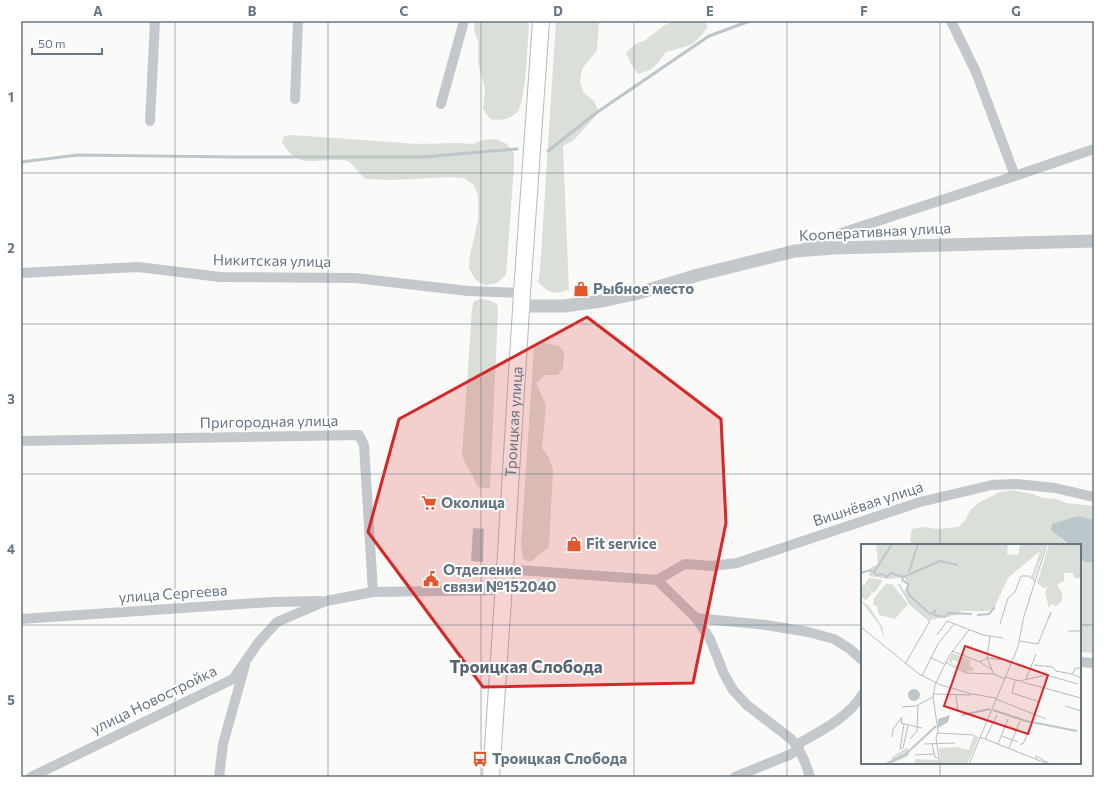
<svg xmlns="http://www.w3.org/2000/svg" width="1115" height="798" font-family="Commissioner,sans-serif">
<style>
.green{fill:#dadfd7}
.water{fill:#bbc7cb}
.lines{fill:none;stroke-linecap:round;stroke-linejoin:round}
.stream{stroke:#bbc7cb;stroke-width:3}
.primary-casing{stroke:#b5babe;stroke-width:18}
.minor{stroke:#c3c8cc;stroke-width:10}
.tertiary{stroke:#c3c8cc;stroke-width:13}
.primary{stroke:#fff;stroke-width:16}
.marked{fill:#d62828;fill-opacity:0.2;stroke:#d62828;stroke-width:3;stroke-linejoin:round}
.grid{fill:none;stroke:#657683;stroke-width:1;stroke-opacity:0.55}
.labels{text-anchor:middle;stroke-width:4;stroke-linejoin:round;paint-order:stroke}
.street-label{font-size:15px;fill:#657683;stroke:#fff}
.poi-label{font-size:15px;font-weight:bold;fill:#657683;stroke:#fff;text-anchor:start}
.quarter-label{font-size:17px;font-weight:bold;fill:#57646e;stroke:#fff}
.inset-river{fill:none;stroke:#bbc7cb;stroke-width:2}
.inset-road{fill:none;stroke:#b5bdc2;stroke-width:1}
.view{fill:#d62828;fill-opacity:0.15;stroke:#d62828;stroke-width:2}
.inset-edge{fill:none;stroke:#657683;stroke-width:2}
.neatline{fill:none;stroke:#657683;stroke-width:1.5}
.grid-label{font-size:13px;text-anchor:middle;font-weight:bold;fill:#657683}
</style>
<rect width="100%" height="100%" fill="#fafaf8"/>
<!-- green -->
<g class="green">
<path d="M475,21H529C528,37 526,100 518,111C510,120 500,121 490,119L483,109L485,89L478,62V41L474,31Z"/>
<path d="M556,21H599L597,50L582,69L580,82L584,93L594,101L599,112L574,140L563,146L569,290C553,295 549,293 538,282L540,270Z"/>
<path d="M676,21H704L708,27L700,37L691,45L666,52L659,62L650,70L638,74L631,64L626,53L634,45L645,40L665,25Z"/>
<path d="M292,135L418,144L460,143L472,144L484,140L496,139L507,144L514,154V166L506,275L497,283L485,285L475,279L469,268L470,255L478,220V196L474,185L464,178L451,177L391,180L365,179C361,175 352,163 348,161C345,160 339,160 335,160C310,160 297,168 282,142L284,136Z"/>
<path d="M480,299L489,300L497,304L498,310L490,489L478,487C473,475 466,466 462,455L472,309L474,301Z"/>
<path d="M546,343L559,346L564,352L563,368L558,375H545L536,383L546,405L542,448L549,458L553,470L549,547L530,562L523,559L521,545L534,347L536,345Z"/>
<path d="M1011,490L1033,494L1043,498L1056,499L1066,503L1094,506V520L1078,516L1060,538L1070,545H912L910,540L912,529L924,527L936,529L958,527L966,519L971,509L980,502L1000,492Z"/>
<path d="M1080,557L1084,562H1094V653L1080,652Z"/>
</g>
<!-- water -->
<g class="water">
<path d="M1078,516L1094,520V562H1084L1080,557V545H1070L1051,530L1052,524Z"/>
<path d="M473,528L484,529L483,562L471,561Z"/>
</g>
<g class="lines">
<!-- stream -->
<g class="stream">
<path d="M548,151L596,113L709,36L750,21"/>
<path d="M21,162L78,155L234,157H423L517,149"/>
</g>
<defs>
<g id="primary">
<path id="s1" d="M491,777L505,569L522,293L541,21"/>
</g>
</defs>
<!-- primary casing -->
<use href="#primary" class="primary-casing"/>
<!-- minor -->
<g class="minor">
<path d="M951,21L976,72L1015,176"/>
<path d="M295,99L298,21"/>
<path d="M441,104L464,21"/>
<path d="M150,121L155,21"/>
<path d="M805,248L841,233L1015,176L1094,149"/>
<path d="M21,273L138,267L220,277L355,278L468,291L522,293"/>
<path d="M21,441L359,435L364,445L373,592"/>
<path d="M505,569L657,580L696,618L710,639L724,674L733,690L747,705L791,739C801,750 806,763 810,777"/>
<path d="M657,580L685,564L712,566L737,563L920,502L992,485L1017,484L1055,488L1094,497"/>
<path d="M696,618L766,625L808,632L834,639L850,649L862,660"/>
<path d="M21,619L272,602L320,601"/>
<path d="M1080,662L1094,663"/>
<path d="M796,745C819,732 848,718 862,695"/>
<path d="M31,777L233,679L258,643L277,622L326,601L373,592L504,590"/>
<path d="M219,777L223,744L245,665"/>
<path d="M735,777L789,755L799,749"/>
</g>
<!-- tertiary -->
<path class="tertiary" d="M521,306H564L602,301L635,294L698,275L795,251L835,248L1094,241"/>
<!-- primary -->
<use href="#primary" class="primary"/>
</g>
<!-- marked area -->
<path class="marked" d="M587,317L721,419L726,523L693,683L483,687L368,532L399,419Z"/>
<!-- grid -->
<path class="grid" d="M175,21V777M328,21V777M481,21V777M634,21V777M787,21V777M940,21V545M21,173H1094M21,324H1094M21,474H1094M21,625H862M1080,625H1094M940,763V777"/>
<!-- icons -->
<defs>
<symbol id="shop-bare" viewBox="-9 -9 18 18"><path d="M-5-2.5h2.3a2.7 3.5 0 0 1 5.4 0H5L5.5 6h-11ZM-1.5-2.5h3a1.5 2.3 0 0 0-3 0Z" fill="#e4572e" stroke="#fff" stroke-width="2.5" paint-order="stroke"/></symbol>
<symbol id="supermarket-bare" viewBox="-9 -9 18 18"><path d="M-6-5.5h2.5l.6 2H6L4.5 2H-2.5L-4.4-4H-6ZM-1.5 3.2a1.3 1.3 0 1 0 .1 0ZM3 3.2a1.3 1.3 0 1 0 .1 0Z" fill="#e4572e" stroke="#fff" stroke-width="2.5" paint-order="stroke"/></symbol>
<symbol id="civic-bare" viewBox="-9 -9 18 18"><path d="M-.6-6.5H3V-4.5H.6V-3L4-1V1h2V6H-6V1h2V-1L-.6-3ZM-1.2 2.5V6h2.4V2.5Z" fill="#e4572e" stroke="#fff" stroke-width="2.5" paint-order="stroke"/></symbol>
<symbol id="bus-bare" viewBox="-9 -9 18 18"><path d="M-5-6H5V4H4V6H2V4H-2V6H-4V4H-5ZM-3.5-4V0h7V-4ZM-3.5 1.2v1.5H-2V1.2ZM2 1.2v1.5H3.5V1.2Z" fill="#e4572e" stroke="#fff" stroke-width="2.5" paint-order="stroke"/></symbol>
</defs>
<g fill-rule="evenodd">
<use href="#shop-bare" x="570" y="278" width="22" height="22"/>
<use href="#supermarket-bare" x="418" y="492" width="22" height="22"/>
<use href="#shop-bare" x="563" y="533" width="22" height="22"/>
<use href="#civic-bare" x="420" y="568" width="22" height="22"/>
<use href="#bus-bare" x="469" y="748" width="22" height="22"/>
</g>
<g class="labels">
<!-- street labels -->
<g class="street-label">
<text transform="translate(875 232) rotate(-3)" y="5">Кооперативная улица</text>
<text transform="translate(272 261) rotate(1)" y="5">Никитская улица</text>
<text transform="translate(269 422) rotate(-1)" y="5">Пригородная улица</text>
<text dy="5" stroke="none"><textPath href="#s1" startOffset="356">Троицкая улица</textPath></text>
<text transform="translate(868 504) rotate(-18)" y="5">Вишнёвая улица</text>
<text transform="translate(173 594) rotate(-4)" y="5">улица Сергеева</text>
<text transform="translate(154 700) rotate(-26)" y="5">улица Новостройка</text>
</g>
<!-- poi labels -->
<g class="poi-label">
<text x="593" y="294">Рыбное место</text>
<text x="441" y="508">Околица</text>
<text x="586" y="549">Fit service</text>
<text x="443" y="575">Отделение<tspan x="443" dy="17">связи №152040</tspan></text>
<text x="492" y="764">Троицкая Слобода</text>
</g>
<!-- quarter labels -->
<g class="quarter-label">
<text x="526" y="673">Троицкая Слобода</text>
</g>
</g>
<!-- overview -->
<g transform="translate(861 544)">
<rect width="220" height="220" fill="#fafaf8"/>
<path d="M15,0H147L146,10L157,11L159,0H185L173,35L170,34L179,7L147,34L134,62L128,67H101L95,71L69,76L49,59L43,47L47,41L43,33L27,35L8,32L9,24L17,20ZM188,0H220V34H213L212,29H203V37L196,41L201,49V57L195,62L190,60L188,64L184,49L186,44L192,42L183,44L176,39ZM8,34L22,36L15,47L11,49L4,39ZM4,40L11,50L5,56L0,53V42ZM25,40H31L47,60L34,75L18,71L16,63L12,60L13,54ZM0,57L7,61L21,82L24,96L18,81ZM91,109L110,116L108,121L113,124L112,127L104,128L93,122L99,120L97,118L91,116V120L87,117ZM113,191L118,193L106,220H80L78,204L95,203L108,206ZM47,203L48,212L30,220L31,213ZM54,215L77,216L79,220H54Z" fill="#dadfd7"/>
<path d="M47 151a6 6 0 1 1 12 0a6 6 0 1 1-12 0ZM89,171L87,178L77,184V175Z" fill="#bbc7cb"/>
<path class="inset-river" d="M13,28L31,0M48,28L57,0M0,29L9,26L16,31L21,30L26,33L30,29L42,33L41,36L47,40L46,46L49,52L69,70L74,67L73,71L77,72L84,73L87,69L111,70M42,33L79,17L97,21M116,71L128,70L134,63M132,166L165,177L216,187M101,171L129,165M25,220L44,211L75,182"/>
<path class="inset-road" d="M38,40L49,60L69,77L44,120M139,80L147,54L154,48L160,32H168L174,37M0,83L58,130L80,141L111,150L135,154M207,87H220M76,91L86,77L122,91L142,94M129,92L126,113L131,126L133,130L144,135M159,97L177,100L190,68L188,74M91,107L119,118L126,114M69,113L83,120M126,114L144,116L150,119M84,118L105,129L133,130M119,118L131,126M173,121L192,123L195,127L211,130M220,124H215L211,130L220,134M61,132L77,100L93,80M144,133L158,137L185,131L217,140M165,135L175,110M154,137L151,149L179,158M161,138L220,154M72,150L110,151M95,151L97,168M135,155L185,175M204,162L220,167M41,163L55,162L72,153M43,180L39,205L42,204L47,181M76,189L113,191M141,192L157,198M31,193L32,185L41,173L40,179L61,184M119,193L187,220M49,195L56,187L57,161M124,195L136,171M63,200L94,199M71,200L74,213L78,215M137,200L147,175M159,200H162L168,186M148,204L159,177M54,211L73,210M175,215V212L189,220M79,220L75,194L77,187L72,153L74,141L88,112L108,86M108,220L157,103L163,72L186,0"/>
<path class="view" d="M104,102L187,131L167,190L83,162Z"/>
<rect width="220" height="220" class="inset-edge"/>
</g>
<!-- border -->
<rect width="1115" height="798" fill="none" stroke="#ffffff" stroke-width="44"/>
<!-- scale -->
<path d="M32 48v6h70v-6" fill="none" stroke="#657683" stroke-width="2"/>
<text x="38" y="48" font-size="12" fill="#657683" stroke="#ffffff" stroke-width="3" paint-order="stroke">50 m</text>
<rect x="22" y="22" width="1071" height="754" class="neatline"/>
<g class="grid-label">
<text x="98" y="16">A</text>
<text x="252" y="16">B</text>
<text x="404" y="16">C</text>
<text x="558" y="16">D</text>
<text x="710" y="16">E</text>
<text x="864" y="16">F</text>
<text x="1016" y="16">G</text>
<text x="11" y="102">1</text>
<text x="11" y="253">2</text>
<text x="11" y="404">3</text>
<text x="11" y="554">4</text>
<text x="11" y="705">5</text>
</g>
</svg>
